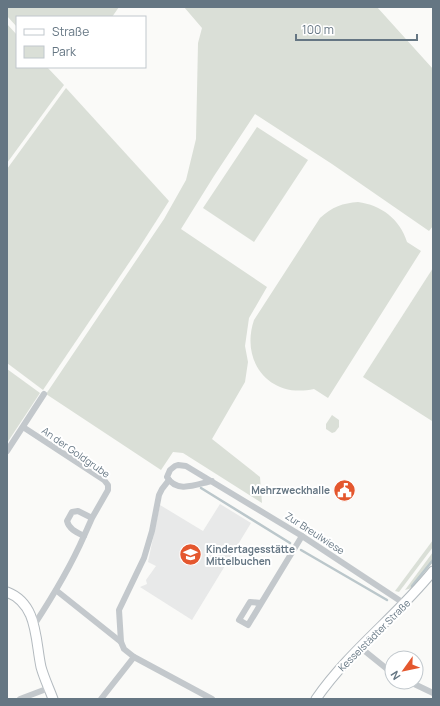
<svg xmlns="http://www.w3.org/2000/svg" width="440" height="706" font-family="Manrope,sans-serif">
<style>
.built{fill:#e8e9e9}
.green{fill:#dadfd7}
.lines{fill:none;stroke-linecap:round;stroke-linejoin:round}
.stream{stroke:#bbc7cb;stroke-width:2.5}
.secondary-casing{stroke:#b3babf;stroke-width:11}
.street{stroke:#c3c8cc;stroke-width:6}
.secondary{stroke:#fff;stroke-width:9}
.labels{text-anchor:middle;stroke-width:4;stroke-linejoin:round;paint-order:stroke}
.street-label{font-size:10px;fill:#657683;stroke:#fff}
.poi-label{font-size:10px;font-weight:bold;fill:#657683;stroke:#fff;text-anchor:end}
</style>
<rect width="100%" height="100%" fill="#fafaf8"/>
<!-- built -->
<path class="built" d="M220,504L251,523L192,620L140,587L147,584L146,580L156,566L148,562L160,505L203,531Z"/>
<!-- green -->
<g class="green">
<path d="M7,7H119L112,17H17V27L7,16Z"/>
<path d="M184,7H377L433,69V226L429,231L332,164L255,114L214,176L181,229L267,287L249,318L245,346L248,362L245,382L212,439L260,477L262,503L183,453L173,452L161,470L46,394L164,219L186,180L196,139L198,43L202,28Z"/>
<path d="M7,24L17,35V67H47L64,85L7,163Z"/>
<path d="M66,88L169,201L139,248L43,390L7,363V169Z"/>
<path d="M257,127L308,160L254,242L203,208Z"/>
<path d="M358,202C381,205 400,219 407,242L421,251L328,398L314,389C269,399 240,361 254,320L320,218C332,207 343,203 358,202Z"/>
<path d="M433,268V420L432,421L363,377Z"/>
<path d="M7,369L40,393L7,443Z"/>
<path d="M332,415L339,420V427L335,432L332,433L326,429V424Z"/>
<path d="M433,540V547L399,592L395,591Z"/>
<path d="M433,552V562L412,588L405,590Z"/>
</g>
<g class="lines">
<!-- stream -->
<g class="stream">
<path d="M201,488L290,543"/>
<path d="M301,550L387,600"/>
<path d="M412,586L433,560"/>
</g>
<defs>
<g id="secondary">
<path d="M7,592C38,604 35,639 41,667C44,678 49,688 53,699"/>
<path d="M316,699C349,651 397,616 433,571"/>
</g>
</defs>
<!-- secondary casing -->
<use href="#secondary" class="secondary-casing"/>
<!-- street -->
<g class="street">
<path d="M23,427L104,480L108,485V490L92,518L78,511L72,512L67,521C69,529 76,532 84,536L92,518"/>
<path d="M7,451L44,394"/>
<path d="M169,480L162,489L159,495L152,531L144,558L119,610L121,642L124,649L134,657L212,699"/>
<path d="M212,481C197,484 177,494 167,477L170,470L175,466L178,465L186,466L302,536L405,604"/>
<path d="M57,591L121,642"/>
<path d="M261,603L250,602L239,620L248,625L302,536"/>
<path d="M34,625C53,596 70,568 84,536"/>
<path d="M361,648L392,673"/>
<path d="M410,682L433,693"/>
<path d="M20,699L49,688"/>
<path d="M101,699L134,657"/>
</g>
<!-- secondary -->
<use href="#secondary" class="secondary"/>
</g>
<!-- icons -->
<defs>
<symbol id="civic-disc" viewBox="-11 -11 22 22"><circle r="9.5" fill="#e4572e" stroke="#fff"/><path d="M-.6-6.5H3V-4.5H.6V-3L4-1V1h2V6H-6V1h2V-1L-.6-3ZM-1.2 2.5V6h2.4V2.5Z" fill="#fff"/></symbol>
<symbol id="school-disc" viewBox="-11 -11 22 22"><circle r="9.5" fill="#e4572e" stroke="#fff"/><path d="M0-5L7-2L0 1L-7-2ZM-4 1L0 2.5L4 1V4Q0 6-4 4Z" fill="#fff"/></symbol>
</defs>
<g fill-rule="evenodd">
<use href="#civic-disc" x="332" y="478" width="25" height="25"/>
<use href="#school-disc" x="178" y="542" width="25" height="25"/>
</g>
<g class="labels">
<!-- street labels -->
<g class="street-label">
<text transform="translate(76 452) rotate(35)" y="4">An der Goldgrube</text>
<text transform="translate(315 533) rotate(33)" y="4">Zur Breulwiese</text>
<text transform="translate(374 635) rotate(-45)" y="4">Kesselstädter Straße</text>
</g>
<!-- poi labels -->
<g class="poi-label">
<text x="330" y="494">Mehrzweckhalle</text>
<text x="206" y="553" text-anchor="start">Kindertagesstätte<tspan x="206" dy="12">Mittelbuchen</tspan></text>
</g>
</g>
<!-- border -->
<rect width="440" height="706" fill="none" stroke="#657683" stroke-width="16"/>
<!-- legend -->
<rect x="16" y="16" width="130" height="52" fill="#ffffff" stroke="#c1c8cd"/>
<rect x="24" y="29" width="20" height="6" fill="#ffffff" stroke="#c1c8cd"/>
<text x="52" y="36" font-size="12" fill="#657683">Straße</text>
<rect x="24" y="46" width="20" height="12" fill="#dadfd7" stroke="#c1c8cd"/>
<text x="52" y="56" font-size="12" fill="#657683">Park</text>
<!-- north arrow -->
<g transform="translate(404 670) rotate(237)"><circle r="19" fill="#ffffff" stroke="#c1c8cd"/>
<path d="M0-3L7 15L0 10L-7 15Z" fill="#e4572e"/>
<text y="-6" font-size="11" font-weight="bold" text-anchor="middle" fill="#657683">N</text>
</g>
<!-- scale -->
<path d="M296 34v6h121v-6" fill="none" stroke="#657683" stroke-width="2"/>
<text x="302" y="34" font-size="12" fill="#657683" stroke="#ffffff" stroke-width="3" paint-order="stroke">100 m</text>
</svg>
